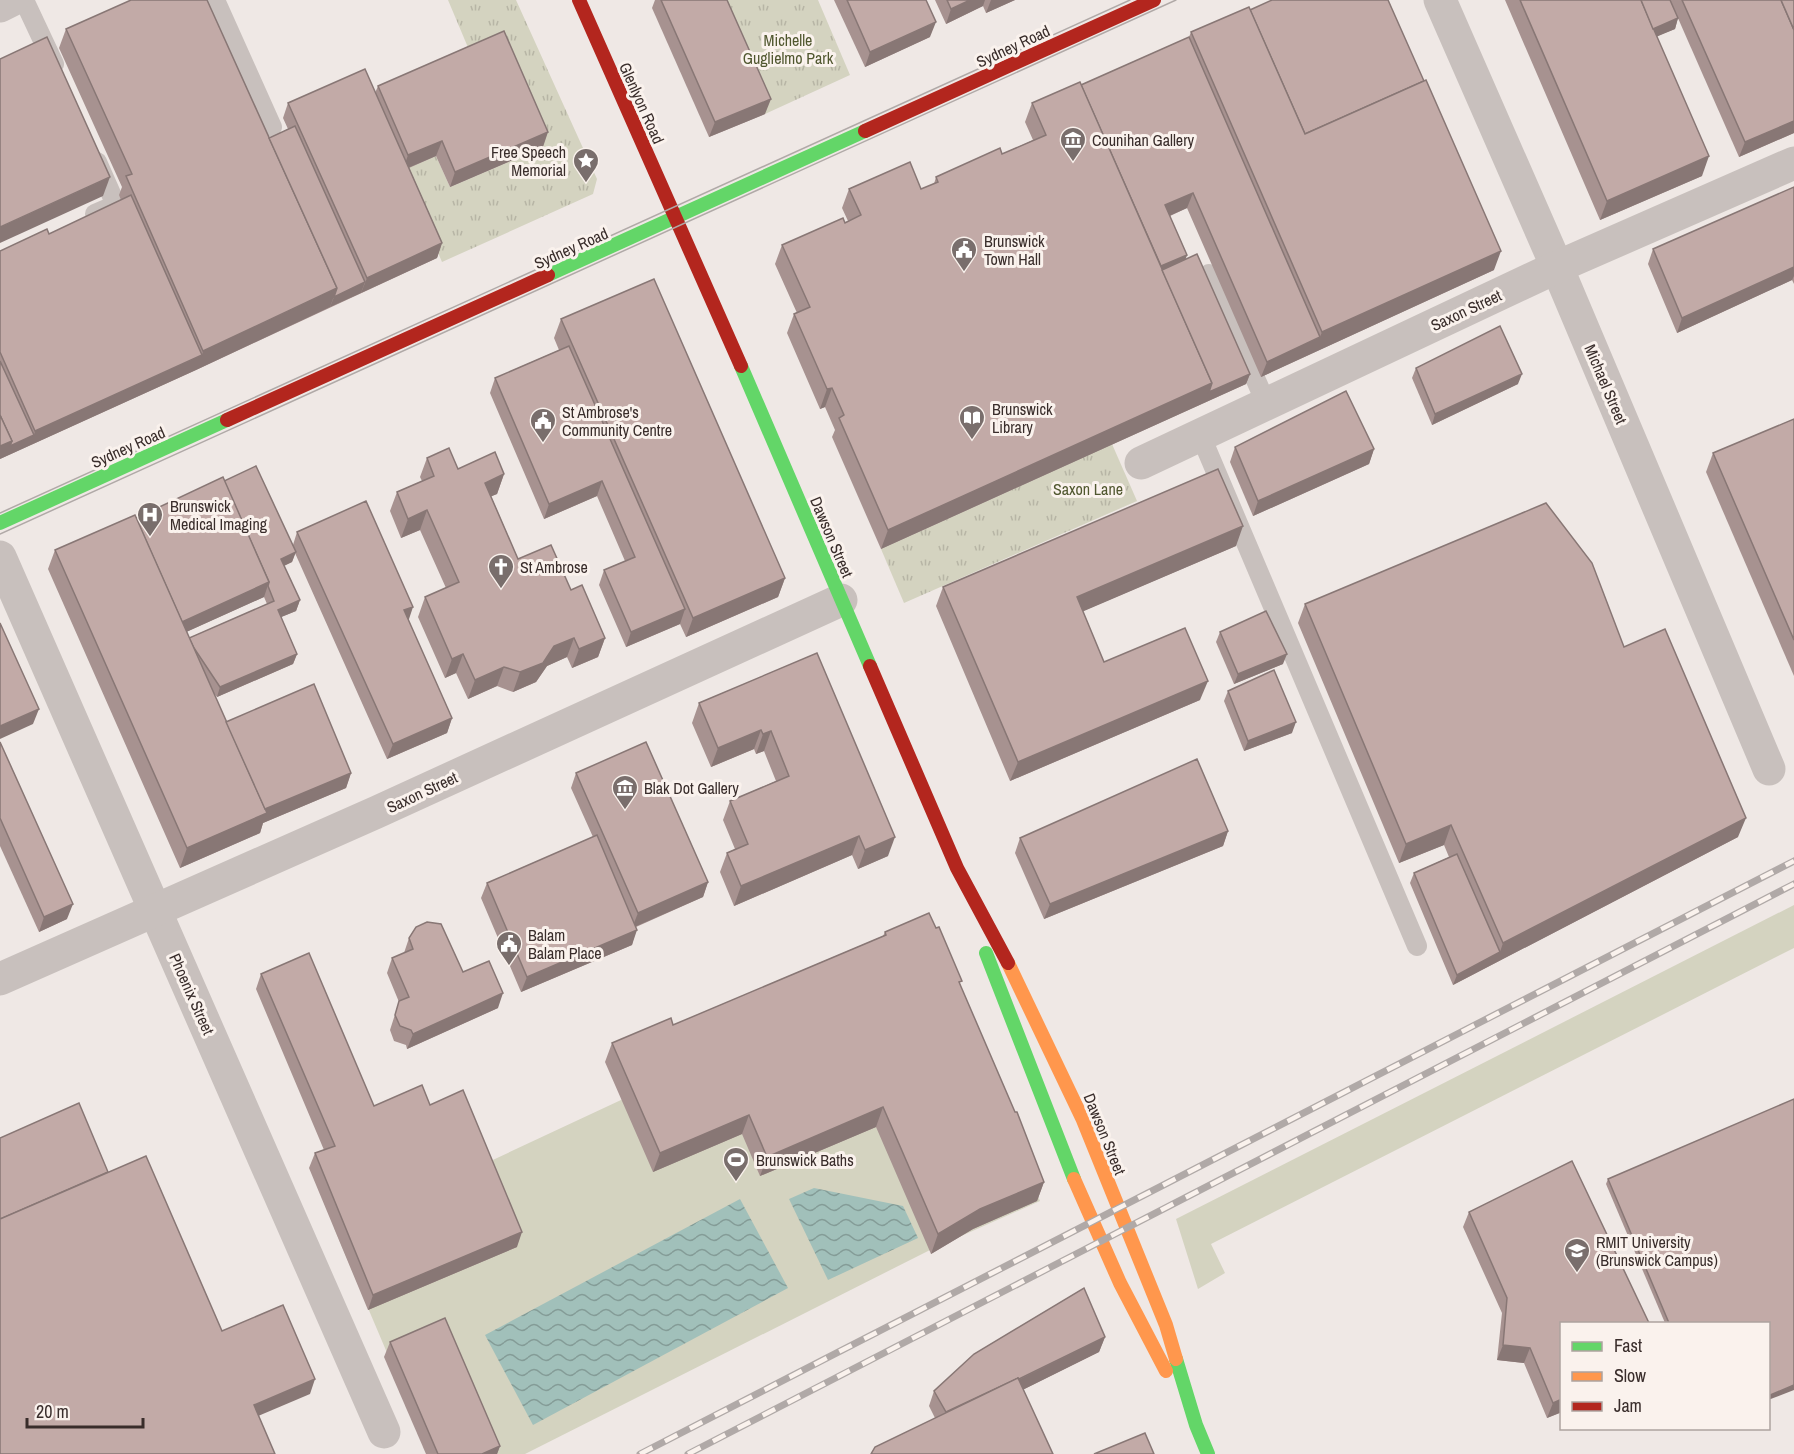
<svg xmlns="http://www.w3.org/2000/svg" width="1794" height="1454" font-family="'Archivo Narrow',sans-serif">
<style>
.grass{fill:#d4d3c0}
.park{fill:url(#park-tufts)}
.water{fill:url(#water-waves)}
.lines{fill:none;stroke-linecap:round;stroke-linejoin:round}
.lane{stroke:#c8c0bd;stroke-width:20}
.street{stroke:#c8c0bd;stroke-width:33}
.fast{stroke:#63d668;stroke-width:14}
.slow{stroke:#ff974d;stroke-width:14}
.jam{stroke:#b3261e;stroke-width:14}
.tram{stroke:#b0a9a7;stroke-width:1.5}
.rail-casing{stroke:#b0a9a7;stroke-width:7}
.rail{stroke:#faf2ed;stroke-width:4.5;stroke-dasharray:14;stroke-linecap:butt}
.wall{fill:#a79290;fill-rule:evenodd}
.shaded-wall{fill:#887775}
.building{fill:#c2aaa7;stroke:#887775;stroke-width:1.5}
.labels{text-anchor:middle;stroke-width:6;stroke-linejoin:round;paint-order:stroke}
.park-label{font-size:16px;fill:#50572f;stroke:#faf2ed}
.street-label{font-size:16px;fill:#392d2b;stroke:#faf2ed}
.poi-label{font-size:16px;fill:#392d2b;stroke:#faf2ed;text-anchor:start}
</style>
<defs>
<pattern id="park-tufts" width="24" height="20" patternUnits="userSpaceOnUse" patternTransform="scale(1.5)"><rect width="24" height="20" fill="#d4d3c0"/><path d="M3 7l-1-3M5 7V3M7 7l1-3M15 17l-1-3M17 17v-4M19 17l1-3" fill="none" stroke="#b7b5a5"/></pattern>
<pattern id="water-waves" width="16" height="10" patternUnits="userSpaceOnUse" patternTransform="scale(1.5)"><rect width="16" height="10" fill="#a1c0ba"/><path d="M0 5q4-4 8 0t8 0" fill="none" stroke="#849c97"/></pattern>
</defs>
<rect width="100%" height="100%" fill="#efe8e5"/>
<!-- grass -->
<g class="grass">
<path d="M1794,905V948L1211,1244L1225,1273L1198,1289L1176,1219Z"/>
<path d="M926,929L1040,1201L932,1249L525,1454H430L334,1228L482,1165L621,1100Z"/>
</g>
<!-- park -->
<g class="park">
<path d="M448,0H516L597,179L593,194L442,262L403,170L436,156L450,187L543,147L472,57Z"/>
<path d="M715,0H818L850,75L765,114Z"/>
<path d="M1112,444L1137,501L904,603L881,549Z"/>
</g>
<!-- water -->
<g class="water">
<path d="M814,1188L903,1206L918,1238L828,1280L789,1199Z"/>
<path d="M740,1199L788,1288L533,1425L485,1335Z"/>
</g>
<g class="lines">
<!-- lane -->
<g class="lane">
<path d="M24,0L54,64"/>
<path d="M215,0L272,127"/>
<path d="M95,214L116,205L97,162"/>
<path d="M1209,274L1266,403"/>
<path d="M1200,434L1417,946"/>
</g>
<!-- street -->
<g class="street">
<path d="M1440,0L1557,267L1769,769"/>
<path d="M0,6L12,0"/>
<path d="M1141,463L1557,267L1794,163"/>
<path d="M0,557L384,1432"/>
<path d="M0,979L377,812L841,600"/>
</g>
<!-- fast -->
<g class="fast">
<path d="M548,275L865,131"/>
<path d="M741,366L870,666"/>
<path d="M0,523L227,420"/>
<path d="M986,953L1074,1179"/>
<path d="M1176,1359L1196,1425L1208,1454"/>
</g>
<!-- slow -->
<g class="slow">
<path d="M1008,963L1083,1120L1166,1325L1176,1359"/>
<path d="M1074,1179L1120,1283L1166,1371"/>
</g>
<!-- jam -->
<g class="jam">
<path d="M579,0L741,366"/>
<path d="M865,131L1154,0"/>
<path d="M227,420L548,275"/>
<path d="M870,666L957,868L1008,963"/>
</g>
<!-- tram -->
<g class="tram">
<path d="M0,513L1130,0"/>
<path d="M0,534L1176,0"/>
</g>
<defs>
<g id="rail">
<path d="M640,1454L1794,861"/>
<path d="M688,1454L1794,884"/>
</g>
</defs>
<!-- rail casing -->
<use href="#rail" class="rail-casing"/>
<!-- rail -->
<use href="#rail" class="rail"/>
</g>
<!-- wall -->
<g class="wall">
<path d="M655,0H727L765,114L709,137L652,8Z"/>
<path d="M834,0H926L930,37L865,67Z"/>
<path d="M935,0H1015L986,13L983,6L946,24Z"/>
<path d="M1505,0H1670L1678,18L1675,29L1657,36L1702,176L1600,220Z"/>
<path d="M1670,0H1794V133L1739,157Z"/>
<path d="M1250,10L1494,270L1261,377L1187,208L1170,216L1187,255L1185,259L1250,374L1246,384L881,549L832,437L835,430L825,407L820,409L787,333L794,314L797,313L775,264L782,245L848,221L842,208L849,189H921L934,184L936,177L1002,154L1033,140L1025,122L1032,103L1081,85L1189,37L1191,32Z"/>
<path d="M66,29L269,138L288,129L283,118L288,103L375,93L378,86L543,147L450,187L436,156L409,168L442,243L437,258L196,370L0,459V251L49,234L121,200L119,195L122,187L59,48Z"/>
<path d="M1794,187V284L1792,280L1677,333L1648,264L1653,249Z"/>
<path d="M561,319L785,578L778,597L686,637L680,624L626,647L599,585L604,570L625,561L597,496L544,519L490,393L495,378L559,350L554,338Z"/>
<path d="M1416,368L1518,384L1432,425L1412,378Z"/>
<path d="M1794,419V676L1706,472L1713,453Z"/>
<path d="M1235,447L1374,449L1369,464L1253,516L1230,462Z"/>
<path d="M427,458L458,469L504,474L497,494L491,496L518,559L571,590L605,638L598,657L572,668L567,657L547,666L536,682L513,692L497,686L468,699L456,673L445,678L418,617L425,597L446,588L420,530L401,538L390,511L397,492L422,481L420,477Z"/>
<path d="M224,481L293,545L297,532L408,620L452,718L447,733L387,759L295,553L292,562L284,566L300,600L296,611L281,617L297,654L293,664L217,697L213,692L226,722L351,773L346,788L263,823L260,833L180,868L48,569L55,550L136,518ZM264,597L267,604L189,638L186,632Z"/>
<path d="M1236,546L1083,611L1104,662L1200,700L1010,781L936,606L943,587Z"/>
<path d="M1305,604L1624,647L1738,837L1453,985L1410,883L1414,873L1449,857L1444,845L1399,863L1298,623Z"/>
<path d="M1220,632L1283,664L1234,684L1216,642Z"/>
<path d="M817,653L888,856L858,869L852,855L734,906L720,872L727,853L735,849L723,820L730,801L776,781L764,751L756,754L754,749L711,767L692,723L699,703Z"/>
<path d="M1228,691L1292,733L1244,751L1224,701Z"/>
<path d="M0,742L67,919L39,932L0,846Z"/>
<path d="M576,773L708,882L703,897L636,927L632,945L521,992L481,898L487,883L593,837L571,788Z"/>
<path d="M1228,831L1223,846L1044,919L1015,853L1020,838Z"/>
<path d="M885,932L960,985L1044,1182L1037,1201L973,1229L931,1254L876,1127L760,1176L742,1134L653,1172L605,1062L612,1043L673,1025L883,936Z"/>
<path d="M409,938L498,1008L407,1049L406,1045L394,1041L390,1030L399,1002L387,973L392,958L404,953Z"/>
<path d="M261,974L374,1106L517,1247L368,1310L309,1168L315,1153L324,1150L256,989Z"/>
<path d="M1608,1179L1768,1323H1665L1606,1184Z"/>
<path d="M1469,1212L1562,1323V1412L1547,1418L1524,1363L1497,1360L1502,1313L1463,1227Z"/>
<path d="M1105,1337L1099,1352L1024,1389L935,1418L929,1406L934,1391Z"/>
<path d="M390,1342L500,1446L497,1454H426L384,1357Z"/>
</g>
<!-- shaded-wall -->
<g class="shaded-wall">
<path d="M970,0H985L983,6L946,24L951,9Z"/>
<path d="M991,0H1015L986,13Z"/>
<path d="M1678,18L1675,29L1644,42L1647,32Z"/>
<path d="M936,22L930,37L865,67L870,52Z"/>
<path d="M771,99L765,114L709,137L715,122Z"/>
<path d="M1794,121V133L1739,157L1745,142Z"/>
<path d="M548,132L543,147L450,187L455,172Z"/>
<path d="M442,141L436,156L403,170L408,155Z"/>
<path d="M1709,156L1702,176L1600,220L1607,201Z"/>
<path d="M110,177L103,196L0,243V227Z"/>
<path d="M1193,193L1187,208L1160,220L1165,205Z"/>
<path d="M442,243L437,258L361,293L367,278Z"/>
<path d="M1501,251L1494,270L1261,377L1267,362L1320,337L1322,332Z"/>
<path d="M1187,255L1182,270L1160,279L1158,267Z"/>
<path d="M1794,267V276L1792,280L1677,333L1682,318Z"/>
<path d="M365,282L361,293L330,307L334,297Z"/>
<path d="M337,288L330,307L196,370L0,459V446L12,441L34,435L35,431L202,355L203,351Z"/>
<path d="M1250,374L1246,384L881,549L888,530L1212,383Z"/>
<path d="M1522,374L1518,384L1432,425L1435,414Z"/>
<path d="M832,388L825,407L820,409L827,389Z"/>
<path d="M1374,449L1369,464L1253,516L1258,501Z"/>
<path d="M504,474L497,494L478,502L485,483Z"/>
<path d="M602,481L597,496L544,519L549,504Z"/>
<path d="M427,510L420,530L401,538L408,519Z"/>
<path d="M1243,526L1236,546L1070,617L1077,597Z"/>
<path d="M296,552L292,562L277,569L281,559Z"/>
<path d="M785,578L778,597L686,637L693,618Z"/>
<path d="M269,582L264,597L173,638L179,623Z"/>
<path d="M300,600L296,611L274,620L278,610Z"/>
<path d="M413,607L408,622L404,610Z"/>
<path d="M685,609L680,624L626,647L631,632Z"/>
<path d="M574,638L567,657L547,666L536,682L513,692L520,672L554,646Z"/>
<path d="M605,638L598,657L572,668L579,649Z"/>
<path d="M297,654L293,664L217,697L220,687Z"/>
<path d="M463,654L456,673L445,678L452,659Z"/>
<path d="M1287,654L1283,664L1234,684L1238,674Z"/>
<path d="M504,667L497,686L468,699L475,680Z"/>
<path d="M1208,681L1200,700L1010,781L1018,762Z"/>
<path d="M39,709L33,724L0,739V726Z"/>
<path d="M452,718L447,733L387,759L393,744Z"/>
<path d="M1296,722L1292,733L1244,751L1248,741Z"/>
<path d="M761,730L754,749L711,767L718,748Z"/>
<path d="M771,731L764,751L756,754L763,734Z"/>
<path d="M351,773L346,788L263,823L260,833L180,868L187,848L262,810Z"/>
<path d="M1746,818L1738,837L1453,985L1457,975L1500,952L1503,943Z"/>
<path d="M1451,825L1444,845L1399,863L1406,844Z"/>
<path d="M1228,831L1223,846L1044,919L1050,904Z"/>
<path d="M859,836L852,855L734,906L741,886Z"/>
<path d="M895,837L888,856L858,869L865,850Z"/>
<path d="M708,882L703,897L632,928L638,913Z"/>
<path d="M73,904L67,919L39,932L44,917Z"/>
<path d="M637,930L632,945L521,992L527,977Z"/>
<path d="M503,993L498,1008L407,1049L413,1034Z"/>
<path d="M883,1107L876,1127L760,1176L767,1157Z"/>
<path d="M749,1115L742,1134L653,1172L660,1153Z"/>
<path d="M1044,1182L1037,1201L973,1229L931,1254L938,1234L980,1209Z"/>
<path d="M522,1232L517,1247L368,1310L373,1295Z"/>
<path d="M1105,1337L1099,1352L942,1430L948,1415Z"/>
<path d="M1503,1345L1530,1348L1524,1363L1497,1360Z"/>
<path d="M315,1379L310,1394L249,1420L254,1405Z"/>
<path d="M1794,1385V1390L1768,1400V1396Z"/>
<path d="M1562,1399V1412L1547,1418L1553,1403Z"/>
<path d="M500,1446L497,1454H482Z"/>
</g>
<!-- building -->
<g class="building">
<path d="M131,0H207L337,288L203,351L126,176L132,174L66,29Z"/>
<path d="M661,0H727L771,99L715,122Z"/>
<path d="M847,0H926L936,22L870,52Z"/>
<path d="M947,0H970L951,9Z"/>
<path d="M1272,0H1388L1424,81L1305,134L1250,10Z"/>
<path d="M1520,0H1641L1709,156L1607,201Z"/>
<path d="M1641,0H1670L1678,18L1653,29Z"/>
<path d="M1682,0H1781L1794,30V121L1745,142Z"/>
<path d="M1781,0H1794V30Z"/>
<path d="M1249,7L1305,134L1426,80L1501,251L1322,332L1191,32Z"/>
<path d="M504,31L548,132L455,172L442,141L408,155L378,86Z"/>
<path d="M47,37L110,177L0,227V59Z"/>
<path d="M1189,37L1320,337L1267,362L1193,193L1165,205L1187,255L1161,266L1081,85Z"/>
<path d="M365,69L442,243L367,278L288,103Z"/>
<path d="M1080,82L1212,383L888,530L839,418L844,415L832,388L827,389L794,314L810,307L782,245L843,218L845,223L861,215L849,189L910,162L921,189L938,182L936,177L1000,148L1002,154L1046,135L1032,103Z"/>
<path d="M295,126L365,282L334,297L337,288L269,138Z"/>
<path d="M1794,187V267L1682,318L1653,249Z"/>
<path d="M131,195L202,355L35,431L0,352V251L47,229L49,234Z"/>
<path d="M1197,254L1250,374L1209,392L1212,383L1162,270Z"/>
<path d="M654,279L785,578L693,618L561,319Z"/>
<path d="M1500,326L1522,374L1435,414L1416,368Z"/>
<path d="M569,346L685,609L631,632L604,570L635,557L602,481L549,504L495,378Z"/>
<path d="M0,361L34,435L10,446L12,441L0,415Z"/>
<path d="M1346,391L1374,449L1258,501L1235,447Z"/>
<path d="M0,415L12,441L0,446Z"/>
<path d="M1794,419V640L1713,453Z"/>
<path d="M449,448L458,469L495,452L504,474L485,483L518,559L551,545L571,590L582,585L605,638L579,649L574,638L554,646L543,663L520,672L504,667L475,680L463,654L452,659L425,597L459,582L427,510L408,519L397,492L434,476L427,458Z"/>
<path d="M256,466L296,552L281,559L300,600L278,610L297,654L220,687L194,648L189,638L274,601L268,586L269,582L224,481Z"/>
<path d="M1218,469L1243,526L1077,597L1104,662L1185,628L1208,681L1018,762L943,587Z"/>
<path d="M223,477L269,582L182,622L136,518Z"/>
<path d="M366,501L413,607L404,610L452,718L393,744L297,532Z"/>
<path d="M1546,503L1592,563L1624,647L1665,629L1746,818L1503,943L1451,825L1406,844L1305,604Z"/>
<path d="M135,515L267,813L187,848L55,550Z"/>
<path d="M1266,611L1287,654L1238,674L1220,632Z"/>
<path d="M0,623L39,709L0,726Z"/>
<path d="M817,653L895,837L865,850L859,836L741,886L727,853L748,844L730,801L789,776L771,731L763,734L761,730L718,748L699,703Z"/>
<path d="M1274,670L1296,722L1248,741L1228,691Z"/>
<path d="M314,684L351,773L265,809L226,722Z"/>
<path d="M0,742L73,904L44,917L0,818Z"/>
<path d="M646,742L708,882L638,913L576,773Z"/>
<path d="M1197,759L1228,831L1050,904L1020,838Z"/>
<path d="M597,835L637,930L527,977L487,883Z"/>
<path d="M1457,854L1500,952L1457,975L1414,873Z"/>
<path d="M929,913L936,928L939,927L962,981L959,982L1015,1112H1017L1044,1182L980,1209L938,1234L883,1107L767,1157L749,1115L660,1153L612,1043L671,1018L673,1025L886,935L885,932Z"/>
<path d="M427,922L441,924L463,972L489,961L503,993L413,1034L411,1030L400,1026L395,1015L399,1001L409,997L392,958L413,949L409,938L416,927Z"/>
<path d="M309,953L374,1106L422,1085L430,1105L463,1090L522,1232L373,1295L315,1153L335,1146L261,974Z"/>
<path d="M1794,1099V1385L1768,1396V1323H1669L1608,1179Z"/>
<path d="M79,1103L108,1172L0,1219V1138Z"/>
<path d="M146,1156L222,1331L283,1305L315,1379L254,1405L275,1454H0V1219Z"/>
<path d="M1572,1161L1649,1323H1562V1399L1553,1403L1530,1348L1503,1345L1507,1298L1469,1212Z"/>
<path d="M1084,1288L1105,1337L1019,1379L1018,1378L946,1412L934,1391L974,1354Z"/>
<path d="M445,1318L500,1446L482,1454H438L390,1342Z"/>
<path d="M1018,1378L1053,1454H871L875,1447Z"/>
<path d="M1145,1433L1154,1454H1094Z"/>
</g>
<!-- icons -->
<defs>
<symbol id="museum-pin" viewBox="-11 -11 22 30"><path d="M0 17L-7.5 6A9.5 9.5 0 1 1 7.5 6Z" fill="#796e6c" stroke="#faf2ed"/><path d="M0-6L6-3V-2H-6V-3ZM-5-1h2V3h-2ZM-1-1h2V3h-2ZM3-1h2V3H3ZM-6 4H6V6H-6Z" fill="#fff"/></symbol>
<symbol id="sight-pin" viewBox="-11 -11 22 30"><path d="M0 17L-7.5 6A9.5 9.5 0 1 1 7.5 6Z" fill="#796e6c" stroke="#faf2ed"/><path d="M0-6L1.8-2.2L6-1.7L2.9 1.2L3.7 5.4L0 3.3L-3.7 5.4L-2.9 1.2L-6-1.7L-1.8-2.2Z" fill="#fff"/></symbol>
<symbol id="civic-pin" viewBox="-11 -11 22 30"><path d="M0 17L-7.5 6A9.5 9.5 0 1 1 7.5 6Z" fill="#796e6c" stroke="#faf2ed"/><path d="M-.6-6.5H3V-4.5H.6V-3L4-1V1h2V6H-6V1h2V-1L-.6-3ZM-1.2 2.5V6h2.4V2.5Z" fill="#fff"/></symbol>
<symbol id="library-pin" viewBox="-11 -11 22 30"><path d="M0 17L-7.5 6A9.5 9.5 0 1 1 7.5 6Z" fill="#796e6c" stroke="#faf2ed"/><path d="M-6-4Q-3-5.5-.7-3.5V5Q-3 3-6 4ZM6-4Q3-5.5 .7-3.5V5Q3 3 6 4Z" fill="#fff"/></symbol>
<symbol id="hospital-pin" viewBox="-11 -11 22 30"><path d="M0 17L-7.5 6A9.5 9.5 0 1 1 7.5 6Z" fill="#796e6c" stroke="#faf2ed"/><path d="M-5-5h3v3.5h4V-5h3V5h-3V1.5h-4V5h-3Z" fill="#fff"/></symbol>
<symbol id="church-pin" viewBox="-11 -11 22 30"><path d="M0 17L-7.5 6A9.5 9.5 0 1 1 7.5 6Z" fill="#796e6c" stroke="#faf2ed"/><path d="M-1.2-6h2.4v3.5h3.3v2.4h-3.3V6h-2.4V-.1h-3.3v-2.4h3.3Z" fill="#fff"/></symbol>
<symbol id="stadium-pin" viewBox="-11 -11 22 30"><path d="M0 17L-7.5 6A9.5 9.5 0 1 1 7.5 6Z" fill="#796e6c" stroke="#faf2ed"/><path d="M0-5a6.5 5 0 1 0 0 10a6.5 5 0 1 0 0-10ZM-3.5-1.8h7v3.6h-7Z" fill="#fff"/></symbol>
<symbol id="university-pin" viewBox="-11 -11 22 30"><path d="M0 17L-7.5 6A9.5 9.5 0 1 1 7.5 6Z" fill="#796e6c" stroke="#faf2ed"/><path d="M0-5L7-2L0 1L-7-2ZM-4 1L0 2.5L4 1V4Q0 6-4 4Z" fill="#fff"/></symbol>
</defs>
<g fill-rule="evenodd">
<use href="#museum-pin" x="1058" y="125" width="30" height="40"/>
<use href="#sight-pin" x="571" y="146" width="30" height="40"/>
<use href="#civic-pin" x="949" y="235" width="30" height="40"/>
<use href="#library-pin" x="957" y="403" width="30" height="40"/>
<use href="#civic-pin" x="528" y="406" width="30" height="40"/>
<use href="#hospital-pin" x="135" y="500" width="30" height="40"/>
<use href="#church-pin" x="486" y="552" width="30" height="40"/>
<use href="#museum-pin" x="610" y="773" width="30" height="40"/>
<use href="#civic-pin" x="494" y="929" width="30" height="40"/>
<use href="#stadium-pin" x="721" y="1145" width="30" height="40"/>
<use href="#university-pin" x="1562" y="1236" width="30" height="40"/>
</g>
<g class="labels">
<!-- park labels -->
<g class="park-label">
<text x="788" y="46">Michelle<tspan x="788" dy="18">Guglielmo Park</tspan></text>
<text x="1088" y="495">Saxon Lane</text>
</g>
<!-- street labels -->
<g class="street-label">
<text transform="translate(1013 46) rotate(-25)" y="6">Sydney Road</text>
<text transform="translate(642 103) rotate(66)" y="6">Glenlyon Road</text>
<text transform="translate(571 248) rotate(-24)" y="6">Sydney Road</text>
<text transform="translate(1466 310) rotate(-25)" y="6">Saxon Street</text>
<text transform="translate(1606 384) rotate(67)" y="6">Michael Street</text>
<text transform="translate(128 447) rotate(-24)" y="6">Sydney Road</text>
<text transform="translate(832 537) rotate(67)" y="6">Dawson Street</text>
<text transform="translate(422 792) rotate(-25)" y="6">Saxon Street</text>
<text transform="translate(192 994) rotate(66)" y="6">Phoenix Street</text>
<text transform="translate(1105 1134) rotate(68)" y="6">Dawson Street</text>
</g>
<!-- poi labels -->
<g class="poi-label">
<text x="1092" y="146">Counihan Gallery</text>
<text x="566" y="158" text-anchor="end">Free Speech<tspan x="566" dy="18">Memorial</tspan></text>
<text x="984" y="247">Brunswick<tspan x="984" dy="18">Town Hall</tspan></text>
<text x="992" y="415">Brunswick<tspan x="992" dy="18">Library</tspan></text>
<text x="562" y="418">St Ambrose's<tspan x="562" dy="18">Community Centre</tspan></text>
<text x="170" y="512">Brunswick<tspan x="170" dy="18">Medical Imaging</tspan></text>
<text x="520" y="573">St Ambrose</text>
<text x="644" y="794">Blak Dot Gallery</text>
<text x="528" y="941">Balam<tspan x="528" dy="18">Balam Place</tspan></text>
<text x="756" y="1166">Brunswick Baths</text>
<text x="1596" y="1248">RMIT University<tspan x="1596" dy="18">(Brunswick Campus)</tspan></text>
</g>
</g>
<!-- legend -->
<rect x="1560" y="1322" width="210" height="108" fill="#faf2ed" stroke="#ada39f" stroke-width="1.5"/>
<rect x="1572" y="1342" width="30" height="9" fill="#63d668" stroke="#ada39f" stroke-width="1.5"/>
<text x="1614" y="1352" font-size="18" fill="#392d2b">Fast</text>
<rect x="1572" y="1372" width="30" height="9" fill="#ff974d" stroke="#ada39f" stroke-width="1.5"/>
<text x="1614" y="1382" font-size="18" fill="#392d2b">Slow</text>
<rect x="1572" y="1402" width="30" height="9" fill="#b3261e" stroke="#ada39f" stroke-width="1.5"/>
<text x="1614" y="1412" font-size="18" fill="#392d2b">Jam</text>
<!-- scale -->
<path d="M27 1418v9h116v-9" fill="none" stroke="#392d2b" stroke-width="3"/>
<text x="36" y="1418" font-size="18" fill="#392d2b" stroke="#faf2ed" stroke-width="4.5" paint-order="stroke">20 m</text>
</svg>
